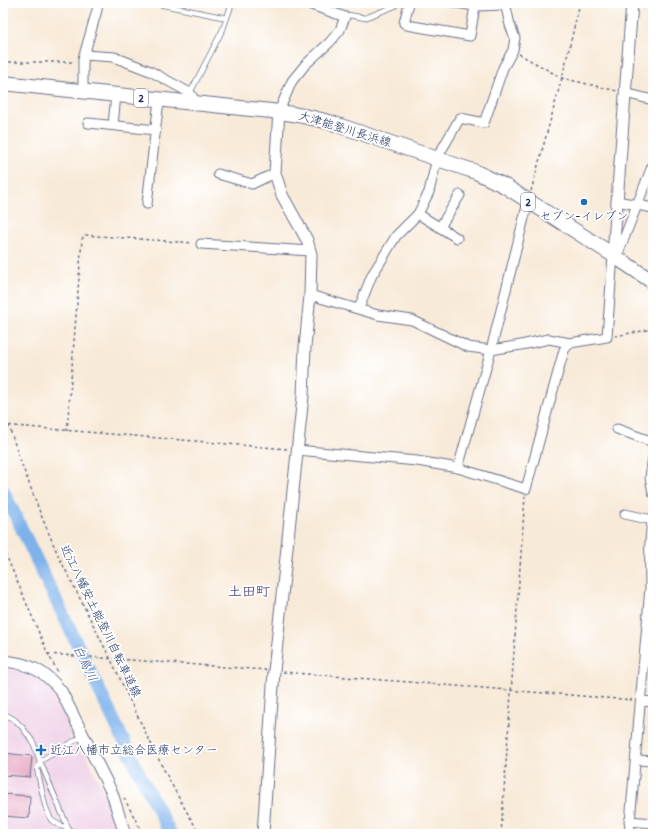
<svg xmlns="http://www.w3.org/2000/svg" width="656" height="837" font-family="'Patrick Hand','Klee One',sans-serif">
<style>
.built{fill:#efd0e7}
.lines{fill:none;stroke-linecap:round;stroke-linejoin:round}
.river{stroke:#7eb2eb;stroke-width:13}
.building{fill:#e5a2c1}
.service-casing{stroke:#687089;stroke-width:6}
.minor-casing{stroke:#687089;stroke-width:11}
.tertiary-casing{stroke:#687089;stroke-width:13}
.primary-casing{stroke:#687089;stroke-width:16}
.path{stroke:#687089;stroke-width:1.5;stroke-dasharray:3 3;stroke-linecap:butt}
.service{stroke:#fff;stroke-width:4.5}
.minor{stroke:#fff;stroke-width:9}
.tertiary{stroke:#fff;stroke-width:11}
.primary{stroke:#fff;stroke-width:14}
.poi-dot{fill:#1f6fb2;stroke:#fff;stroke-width:1.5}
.labels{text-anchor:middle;stroke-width:3.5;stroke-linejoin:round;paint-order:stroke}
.shield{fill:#fff;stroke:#5f6d8e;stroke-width:1}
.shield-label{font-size:11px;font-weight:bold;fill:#1b2f5e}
.street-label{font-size:12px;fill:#1b2f5e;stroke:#fff}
.poi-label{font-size:12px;fill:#1b2f5e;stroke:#fff}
.water-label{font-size:13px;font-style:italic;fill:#3e5d8f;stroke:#fff}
.quarter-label{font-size:14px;font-weight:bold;fill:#625781;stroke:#fff}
</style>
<rect width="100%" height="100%" fill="#fff"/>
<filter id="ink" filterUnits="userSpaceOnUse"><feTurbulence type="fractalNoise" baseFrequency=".025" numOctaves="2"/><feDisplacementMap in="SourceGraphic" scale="8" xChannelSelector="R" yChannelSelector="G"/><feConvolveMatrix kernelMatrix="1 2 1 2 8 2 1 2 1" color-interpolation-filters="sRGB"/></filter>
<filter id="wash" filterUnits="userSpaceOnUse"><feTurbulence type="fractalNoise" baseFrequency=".012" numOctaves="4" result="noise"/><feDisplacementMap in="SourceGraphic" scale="16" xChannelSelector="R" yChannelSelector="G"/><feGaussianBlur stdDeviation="0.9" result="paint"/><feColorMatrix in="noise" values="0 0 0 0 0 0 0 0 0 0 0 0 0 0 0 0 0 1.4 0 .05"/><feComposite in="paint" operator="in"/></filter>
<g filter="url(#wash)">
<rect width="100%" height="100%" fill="#f8ead8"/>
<!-- built -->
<path class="built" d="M3,668L22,671L31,674L50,688L72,731L69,738L75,747L85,753L102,789L112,814L116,828L111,834H3Z"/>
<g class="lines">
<!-- river -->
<path class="river" d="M3,490L142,779L171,834"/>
</g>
<g id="blocks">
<!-- building -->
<g class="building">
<path d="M3,753L32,756L30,777L3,775Z"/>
<path d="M3,794L30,796L29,818L3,816Z"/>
</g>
</g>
</g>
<g filter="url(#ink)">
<use href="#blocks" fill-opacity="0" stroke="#687089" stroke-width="1"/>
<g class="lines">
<defs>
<g id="service">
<path d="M153,3L227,18"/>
<path d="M345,17L349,15L365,18L395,6L396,3"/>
<path d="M190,93L223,29L232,3"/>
<path d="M3,713L15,720L22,727L33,742L40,761L37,769L45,805L51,820L61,826L68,828"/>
<path d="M72,834L68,828L40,761L83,736"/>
</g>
<g id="minor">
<path d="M409,3L404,23L407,25L470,36L475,6"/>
<path d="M456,3L475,6L505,5"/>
<path d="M84,55L114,57L150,71L190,93L197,104"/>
<path d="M83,92V59L97,10L98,3"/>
<path d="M625,93L653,100"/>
<path d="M279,111L292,81L305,65L330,42L340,30L345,17L306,3"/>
<path d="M88,123L156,130"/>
<path d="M113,125L116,95"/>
<path d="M218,174L252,184L275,173"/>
<path d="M617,201L653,208"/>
<path d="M147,204L159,100"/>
<path d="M418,214L457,238"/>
<path d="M440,227L460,195"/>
<path d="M201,244L310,251"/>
<path d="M310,295L378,315L412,320L468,347L491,350L521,345L549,339L570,343L607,337L613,255L618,253L621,246L653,164"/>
<path d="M359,308L372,275L379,264L396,236L418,214L429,192L437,158L460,118L484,123L503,68L513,50L515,38L510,25L505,3"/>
<path d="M617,429L653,442"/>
<path d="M297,450L417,461L458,468L526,489L564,350L570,343"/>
<path d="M653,457L650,477L653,493"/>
<path d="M458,468L491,350L528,202"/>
<path d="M625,514L652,520"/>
<path d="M641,701L653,702"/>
<path d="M636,760L653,761"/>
<path d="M629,821L653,823"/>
<path d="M629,834L650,588C650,563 648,541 653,517"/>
</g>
<g id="tertiary">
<path d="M613,255L632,3"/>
<path d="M3,661C29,663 45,671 61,691L112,793L123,828L124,834"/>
<path d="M263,834L274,671L303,396L305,347L310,295L311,254L307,240L282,195L275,173L279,111"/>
</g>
<path id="primary" d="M3,83L251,109C278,111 303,115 329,122L476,172L505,186L613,255L653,282"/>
</defs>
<!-- service casing -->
<use href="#service" class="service-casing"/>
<!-- minor casing -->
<use href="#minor" class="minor-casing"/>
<!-- tertiary casing -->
<use href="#tertiary" class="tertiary-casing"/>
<!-- primary casing -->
<use href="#primary" class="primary-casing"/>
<!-- path -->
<g class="path">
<path d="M519,54L562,78L617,91"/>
<path d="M3,62H75"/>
<path d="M531,191L562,78L580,3"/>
<path d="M615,336L653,329"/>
<path d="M3,408L19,457L41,515L58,555L118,674C126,693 135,711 144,729C161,765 179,800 200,834"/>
<path d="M3,425L288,449"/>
<path d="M67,431L82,239L85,235L193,243"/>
<path d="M3,548L48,654L59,674"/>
<path d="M48,654L266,670"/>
<path d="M283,672L632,700"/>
<path d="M124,798L143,834"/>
<path d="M501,834L525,497"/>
</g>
<!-- service -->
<use href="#service" class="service"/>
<!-- minor -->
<use href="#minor" class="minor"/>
<!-- tertiary -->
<use href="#tertiary" class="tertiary"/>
<!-- primary -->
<use href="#primary" class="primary"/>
</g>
</g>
<!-- markers -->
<g class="poi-dot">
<circle cx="584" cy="202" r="4"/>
<path d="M39 744h4v4h4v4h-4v4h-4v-4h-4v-4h4z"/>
</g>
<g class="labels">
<!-- shield labels -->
<g class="shield">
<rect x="134" y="89" width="14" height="18" rx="3"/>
<rect x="521" y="193" width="14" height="18" rx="3"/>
</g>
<g class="shield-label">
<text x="141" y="102">2</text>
<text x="528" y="206">2</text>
</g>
<!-- street labels -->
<g class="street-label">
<text transform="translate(345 129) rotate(17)" y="4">大津能登川長浜線</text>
<text transform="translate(101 621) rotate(64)" y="4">近江八幡安土能登川自転車道線</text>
</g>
<!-- poi labels -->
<g class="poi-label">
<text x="584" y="220">セブン-イレブン</text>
<text x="50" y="754" text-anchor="start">近江八幡市立総合医療センター</text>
</g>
<!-- water labels -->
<g class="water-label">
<text transform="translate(86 663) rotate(64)" y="5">白鳥川</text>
</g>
<!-- quarter labels -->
<g class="quarter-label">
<text x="249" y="596">土田町</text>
</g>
</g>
<!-- margin -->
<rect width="656" height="837" fill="none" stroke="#fff" stroke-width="16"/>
</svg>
